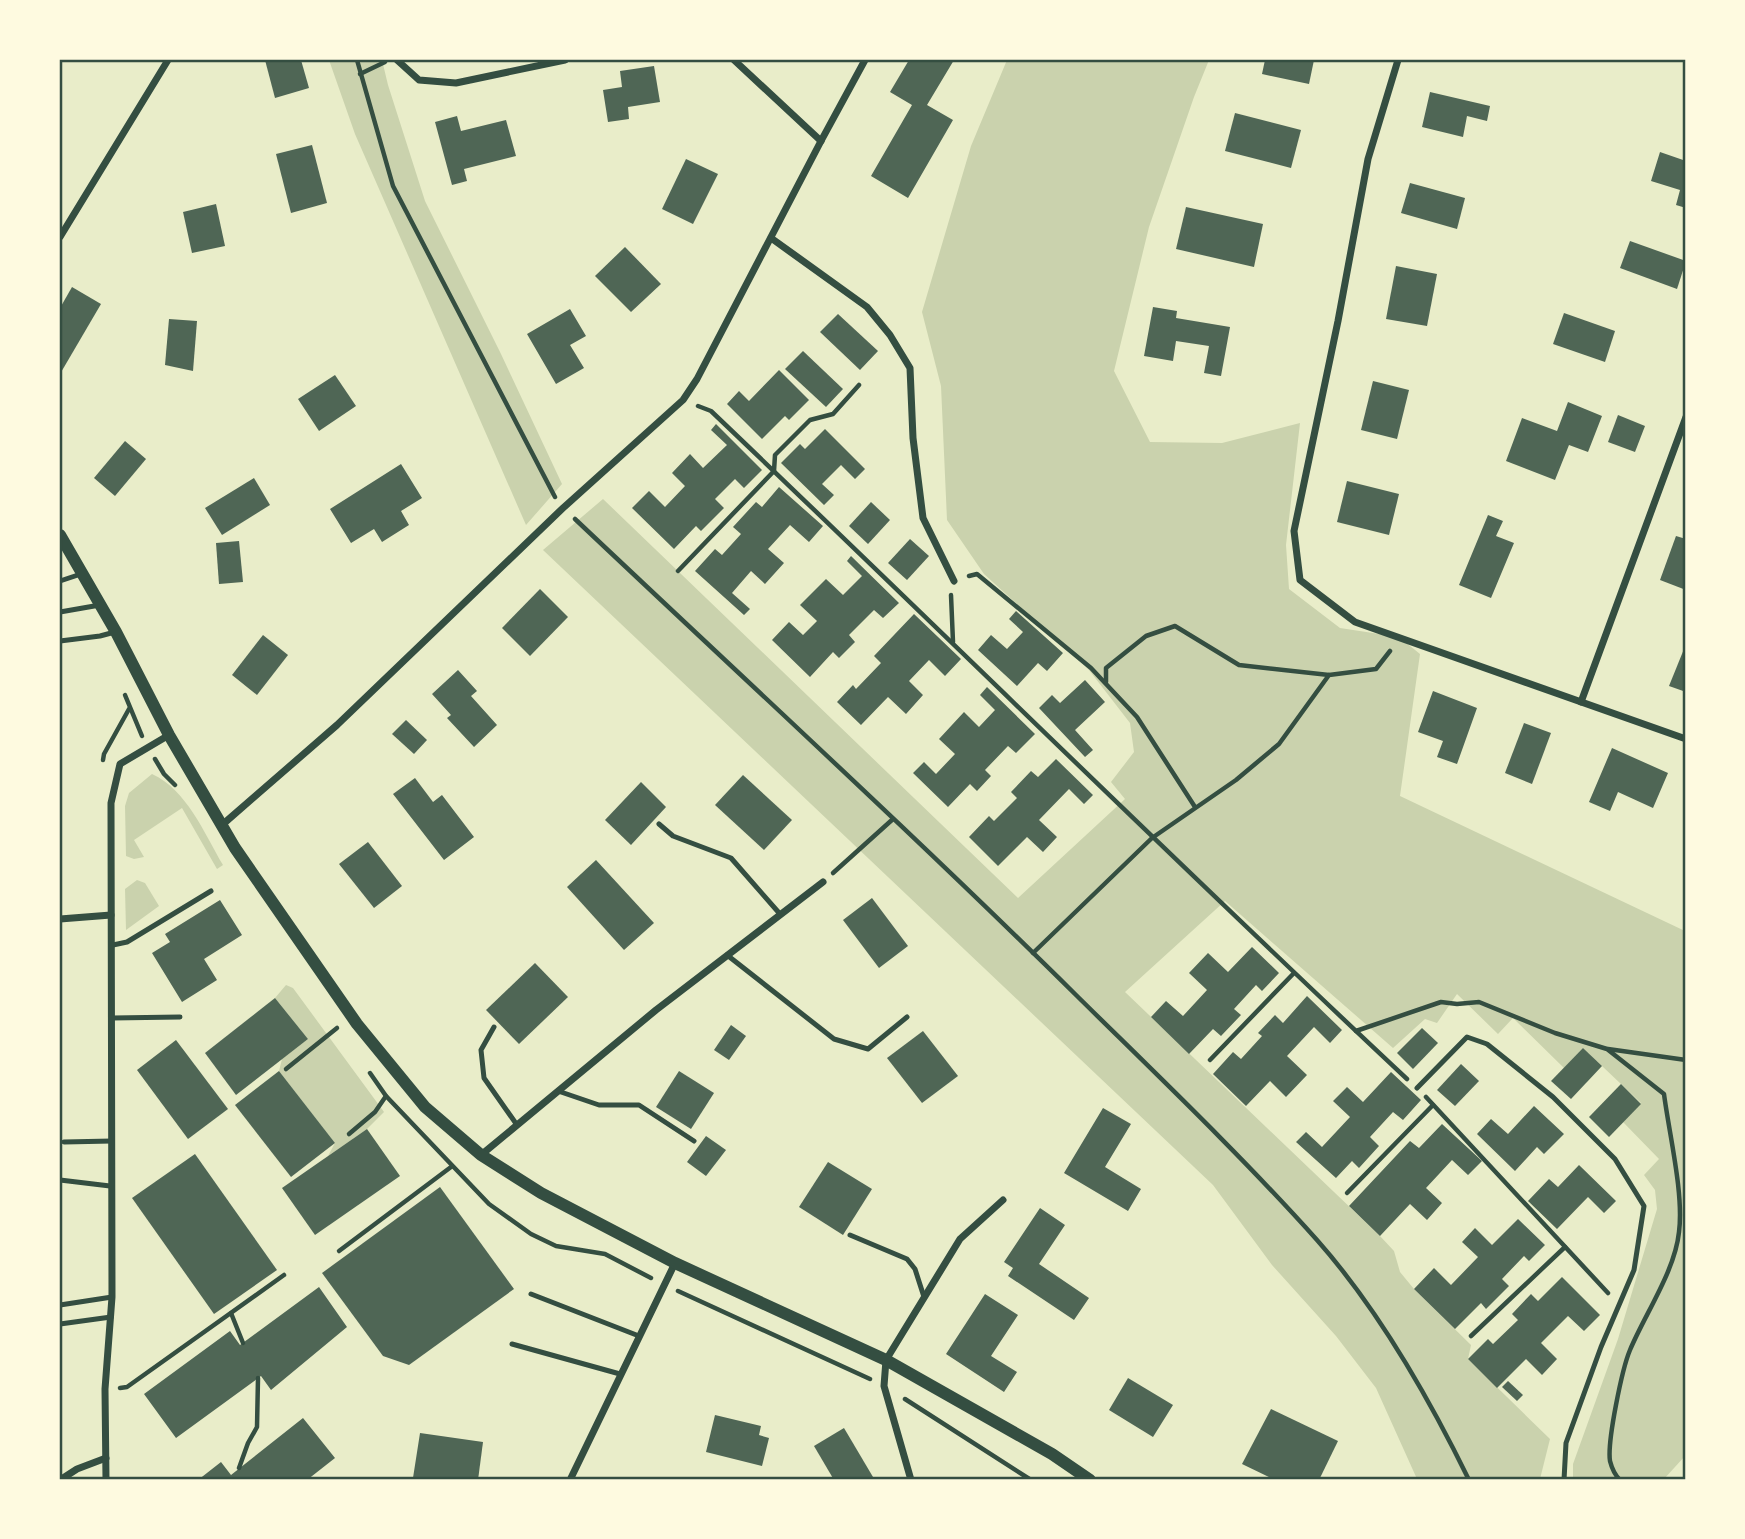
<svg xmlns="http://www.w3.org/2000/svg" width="1745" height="1539" font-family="'PT Sans',sans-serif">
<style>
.green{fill:#cad2ad}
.building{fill:#4f6655}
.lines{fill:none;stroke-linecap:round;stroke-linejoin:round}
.path{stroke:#344e41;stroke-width:4.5}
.service{stroke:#344e41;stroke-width:5}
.minor{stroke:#344e41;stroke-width:7}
.tertiary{stroke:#344e41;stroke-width:12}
.neatline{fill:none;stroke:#344e41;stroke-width:2.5}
</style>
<rect width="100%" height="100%" fill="#e9edc9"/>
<!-- green -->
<g class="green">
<path d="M329,60H382L388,85L425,201L501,354L562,484L526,525L355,134Z"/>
<path d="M1007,60H1209L1194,97L1149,227L1114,371L1150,442L1222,443L1300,423L1286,545L1289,589L1340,628L1399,637L1420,654L1400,796L1685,931L1686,1066H1683L1686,1090L1685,1456L1664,1479H1573V1464L1618,1339L1657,1209L1655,1190L1644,1175L1659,1159L1623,1122L1641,1103L1583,1048L1564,1068L1513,1018L1498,1034L1457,994L1437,1023L1425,1019L1393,1048L1225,901L1125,992L1380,1236L1394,1251L1400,1272L1414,1289L1471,1345L1468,1359L1550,1439L1540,1479H1417L1376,1388L1336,1336L1272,1265L1213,1185L543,550L603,499L1018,898L1125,799L1111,782L1134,752L1130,723L1089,670L984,574L947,520L941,386L922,312L971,146Z"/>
<path d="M152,774C187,790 204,833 223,865L217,869L182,808L134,840L144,857L134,859L126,856L125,806L129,793Z"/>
<path d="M137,880L145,883L159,906L126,930L125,889Z"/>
<path d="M286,985L293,988L384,1112L367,1129L328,1156L335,1143L279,1071L282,1059L308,1039L275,998Z"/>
</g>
<!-- building -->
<g class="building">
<path d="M265,60H301L309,88L275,98Z"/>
<path d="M909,60H954L927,105L953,120L908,198L871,176L912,105L890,92Z"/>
<path d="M1265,60H1314L1309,84L1262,74Z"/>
<path d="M654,66L660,102L628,107L629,119L608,122L603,90L622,87L620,71Z"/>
<path d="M1430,92L1490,106L1487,121L1467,116L1463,137L1422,127Z"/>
<path d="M1235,113L1301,130L1291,168L1225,151Z"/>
<path d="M457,116L461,131L506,120L516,156L464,169L467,181L452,185L435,122Z"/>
<path d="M312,145L327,203L291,213L276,154Z"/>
<path d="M1660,152L1686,161V208L1676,205L1680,190L1651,181Z"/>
<path d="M686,159L718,174L693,224L662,209Z"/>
<path d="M1410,183L1465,198L1457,229L1401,213Z"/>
<path d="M216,204L225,246L192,253L183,212Z"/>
<path d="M1186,207L1263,224L1254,267L1176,249Z"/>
<path d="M1630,241L1686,261L1677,289L1620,268Z"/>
<path d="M625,247L661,284L631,312L595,276Z"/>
<path d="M1396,266L1437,274L1427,326L1386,319Z"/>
<path d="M72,287L101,304L60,374V308Z"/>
<path d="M1153,307L1177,311L1176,318L1230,327L1221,376L1204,373L1209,346L1176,341L1173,361L1144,356Z"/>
<path d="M570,309L586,336L570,345L584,368L556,384L527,334Z"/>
<path d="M1564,313L1615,331L1605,362L1553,344Z"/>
<path d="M838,314L878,351L860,370L820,332Z"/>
<path d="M169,319L197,321L193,371L165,365Z"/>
<path d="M803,351L843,389L826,407L785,369Z"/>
<path d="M779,370L809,400L789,420L785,416L762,439L727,404L739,391L749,401Z"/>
<path d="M335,375L356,406L319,431L298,399Z"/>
<path d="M1373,381L1409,390L1397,439L1361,430Z"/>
<path d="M1568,402L1602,416L1588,452L1569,445L1555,480L1506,461L1522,418L1557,431Z"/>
<path d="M1618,415L1645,426L1635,452L1608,442Z"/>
<path d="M716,424L762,470L744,488L735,479L715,499L724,508L701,531L696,526L674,549L632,508L649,491L665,507L685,486L672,473L690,454L703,468L727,445L711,430Z"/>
<path d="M825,429L865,469L855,479L841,465L822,484L834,495L824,505L781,463L800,444L805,449Z"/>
<path d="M125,441L146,459L115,496L94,478Z"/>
<path d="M401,464L422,498L401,511L409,525L382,542L374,529L351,543L330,509Z"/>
<path d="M254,478L270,505L222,535L205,508Z"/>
<path d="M1347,481L1399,494L1389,535L1337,522Z"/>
<path d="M779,487L823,526L809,542L790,525L768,549L784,563L765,584L751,571L732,593L750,609L744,615L695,571L715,549L722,555L741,534L733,527L756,502L762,507Z"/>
<path d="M871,502L890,520L868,544L849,526Z"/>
<path d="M1488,515L1503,521L1496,536L1514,543L1491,598L1459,585Z"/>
<path d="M1676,536L1686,539V590L1660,580Z"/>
<path d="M910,539L929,556L907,580L888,563Z"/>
<path d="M239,541L243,582L219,584L216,543Z"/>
<path d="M851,556L899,603L883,618L874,610L849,635L855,642L839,658L833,652L810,677L772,640L789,622L803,635L817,621L800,605L826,579L843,595L862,576L847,561Z"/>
<path d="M540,589L568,617L530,656L502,628Z"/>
<path d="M1016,611L1063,653L1047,671L1038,663L1017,686L978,650L991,635L1007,649L1023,632L1009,619Z"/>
<path d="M914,614L961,659L945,676L929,660L909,681L923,695L906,714L888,697L861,725L837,702L853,685L856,689L881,663L874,656Z"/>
<path d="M263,635L288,655L257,695L232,675Z"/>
<path d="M1686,644V692L1669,686Z"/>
<path d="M458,670L477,691L471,696L497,725L474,747L447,718L451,715L432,694Z"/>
<path d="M1085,680L1105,702L1075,730L1093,750L1085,757L1039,708L1052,695L1060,703Z"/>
<path d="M987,687L1035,734L1016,753L1008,746L985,770L991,776L977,791L970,784L948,807L913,773L924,762L936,774L955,754L939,739L964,712L979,727L995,710L980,695Z"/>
<path d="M1433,691L1477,708L1457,764L1437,757L1443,741L1418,732Z"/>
<path d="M406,720L427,740L414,754L392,734Z"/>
<path d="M1524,723L1551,733L1532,784L1505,773Z"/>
<path d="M1612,748L1668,773L1653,808L1618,792L1610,811L1589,802Z"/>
<path d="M1056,759L1093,795L1084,804L1069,789L1039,820L1057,837L1043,852L1027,837L998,866L969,837L989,816L994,821L1017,798L1011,792L1031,771L1038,777Z"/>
<path d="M743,775L792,820L764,850L715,805Z"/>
<path d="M415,778L433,802L442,795L474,837L444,860L393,794Z"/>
<path d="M641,782L666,807L631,845L605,820Z"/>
<path d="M368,842L402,886L374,908L339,864Z"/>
<path d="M596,860L654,923L624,950L567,887Z"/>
<path d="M872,898L908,946L879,968L843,920Z"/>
<path d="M220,900L242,935L204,959L217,980L182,1002L152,953L170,942L165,934Z"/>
<path d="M1252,947L1279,973L1262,991L1256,985L1234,1009L1241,1015L1221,1036L1213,1029L1189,1054L1151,1017L1166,1001L1183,1016L1207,990L1189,973L1208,953L1228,972Z"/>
<path d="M535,963L568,997L519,1044L486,1010Z"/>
<path d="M1307,996L1342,1030L1330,1043L1314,1027L1287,1056L1307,1075L1286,1097L1270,1081L1246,1106L1213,1074L1233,1052L1241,1059L1262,1036L1258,1033L1275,1015L1283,1023Z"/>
<path d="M275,998L308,1039L236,1095L205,1053Z"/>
<path d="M731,1025L746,1036L729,1060L714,1050Z"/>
<path d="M1422,1028L1438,1043L1413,1069L1397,1053Z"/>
<path d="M923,1031L958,1076L922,1103L887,1058Z"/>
<path d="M176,1040L228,1109L188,1139L137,1070Z"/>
<path d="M1583,1048L1602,1066L1571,1099L1551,1081Z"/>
<path d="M1461,1064L1479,1081L1455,1106L1437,1090Z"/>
<path d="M279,1071L335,1143L291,1177L235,1105Z"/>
<path d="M679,1071L714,1093L691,1129L656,1107Z"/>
<path d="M1391,1072L1421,1100L1403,1120L1393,1112L1370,1137L1379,1146L1359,1168L1352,1161L1336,1178L1296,1142L1306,1132L1322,1147L1350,1117L1333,1101L1347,1087L1363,1102Z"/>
<path d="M1621,1084L1641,1104L1609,1137L1589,1117Z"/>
<path d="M1534,1106L1564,1134L1544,1154L1537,1147L1515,1171L1477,1134L1491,1119L1508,1134Z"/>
<path d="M1103,1108L1131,1124L1105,1167L1141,1189L1128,1211L1064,1173Z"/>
<path d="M1442,1124L1482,1161L1468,1175L1452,1160L1426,1188L1442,1203L1427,1220L1410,1204L1380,1236L1349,1206L1410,1141L1419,1148Z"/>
<path d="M367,1129L400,1176L315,1235L282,1188Z"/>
<path d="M706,1136L726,1150L706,1176L687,1162Z"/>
<path d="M195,1154L277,1270L214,1314L132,1198Z"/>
<path d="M828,1162L872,1189L843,1235L799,1207Z"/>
<path d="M1579,1165L1616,1201L1604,1213L1588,1197L1557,1229L1528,1201L1549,1179L1558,1187Z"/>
<path d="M440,1187L514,1289L409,1365L383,1356L322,1273Z"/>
<path d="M1040,1208L1065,1225L1039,1264L1089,1298L1074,1320L1008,1276L1013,1268L1004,1262Z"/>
<path d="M1518,1219L1545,1245L1529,1261L1524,1256L1502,1279L1509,1286L1486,1309L1481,1303L1455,1329L1414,1289L1434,1268L1451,1285L1478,1257L1462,1242L1475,1228L1492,1245Z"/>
<path d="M1562,1277L1600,1315L1584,1331L1568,1316L1541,1343L1557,1359L1542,1375L1526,1359L1497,1388L1468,1359L1488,1339L1493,1344L1518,1320L1512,1314L1531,1294L1538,1301Z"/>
<path d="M319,1287L347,1327L271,1390L261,1376L176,1438L144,1394L230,1331L240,1345Z"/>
<path d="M985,1294L1018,1315L991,1356L1017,1372L1004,1392L946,1354Z"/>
<path d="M1128,1378L1173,1405L1153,1437L1109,1410Z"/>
<path d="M1508,1381L1523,1395L1517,1401L1502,1387Z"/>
<path d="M1271,1409L1338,1441L1319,1480H1275L1242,1464Z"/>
<path d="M715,1415L761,1426L759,1435L769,1438L762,1466L706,1452Z"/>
<path d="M303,1418L335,1458L307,1480H198L221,1462L231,1475Z"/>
<path d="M844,1428L873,1477L870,1480H834L814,1446Z"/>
<path d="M420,1433L483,1442L478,1480L413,1478Z"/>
</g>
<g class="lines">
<!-- path -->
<g class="path">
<path d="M357,60L393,186L555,497"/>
<path d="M360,74L385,62"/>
<path d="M698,406L711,411C944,633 1172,859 1407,1079"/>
<path d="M575,519C742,677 911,832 1075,994C1156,1074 1240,1154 1317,1240C1379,1310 1428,1396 1469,1480"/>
<path d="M678,571L774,471L775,455L810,420L833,414L859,385"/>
<path d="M969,576L977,574L1091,668L1137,717L1195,807"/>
<path d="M951,595L953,642"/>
<path d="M1106,682V668L1146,636L1175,626L1239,665L1329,675"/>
<path d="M125,695L142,736"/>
<path d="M155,759L164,774L175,785"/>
<path d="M103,760L104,754L129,709"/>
<path d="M833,873L893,819"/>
<path d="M1033,953L1152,838L1236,780L1279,744L1329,675L1376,669L1390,651"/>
<path d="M1356,1031L1441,1002L1457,1004L1479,1002L1555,1033L1607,1049L1664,1094C1669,1133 1684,1194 1679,1232C1675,1271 1645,1314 1630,1350C1622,1369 1607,1442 1610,1461C1612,1469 1614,1474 1620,1480"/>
<path d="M1608,1049L1686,1060"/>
<path d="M1210,1060L1294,973"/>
<path d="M286,1069L337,1028"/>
<path d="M370,1073L386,1096L489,1204L531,1234L556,1246L605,1254L651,1278"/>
<path d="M1426,1097L1608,1293"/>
<path d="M349,1134L375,1112L386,1096"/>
<path d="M1347,1193L1433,1105"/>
<path d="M339,1251L451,1167"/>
<path d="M678,1291L870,1379"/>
<path d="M231,1313L243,1343"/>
<path d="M1471,1336L1565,1247"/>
<path d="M120,1388L127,1387L284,1275"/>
<path d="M905,1399L1031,1480"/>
<path d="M239,1468L248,1443L257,1427L258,1378"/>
</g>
<!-- service -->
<g class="service">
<path d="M60,581L81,574"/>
<path d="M60,612L100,605"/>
<path d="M60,641L100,636L115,632"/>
<path d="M659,824L673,836L731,858L780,914"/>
<path d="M113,945L127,942L211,891"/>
<path d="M727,955L834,1039L868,1049L907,1017"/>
<path d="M112,1018L180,1017"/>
<path d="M494,1027L481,1050L484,1078L517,1125"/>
<path d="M1417,1088L1467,1037L1487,1044L1553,1097L1615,1159L1644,1206L1634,1270L1601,1347L1566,1443L1564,1480"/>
<path d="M558,1091L599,1105H639L694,1141"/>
<path d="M64,1142L112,1141"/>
<path d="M60,1180L110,1186"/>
<path d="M850,1235L907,1259L915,1269L924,1297"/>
<path d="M531,1294L639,1336"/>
<path d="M60,1305L112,1297"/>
<path d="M60,1324L111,1317"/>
<path d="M512,1344L620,1374"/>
</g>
<!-- minor -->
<g class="minor">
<path d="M397,60L419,80L456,83L565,60"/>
<path d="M734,60L821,141"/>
<path d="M1398,60L1368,159L1338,321L1294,531L1300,580L1355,622L1686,739"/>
<path d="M60,237L168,60"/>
<path d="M771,238L867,307L890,335L910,368L913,438L923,518L954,581"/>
<path d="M1581,702L1686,417"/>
<path d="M222,825L337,725L563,508L683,400L697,379L821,141L865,60"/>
<path d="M60,919L111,915"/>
<path d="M481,1155L656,1010L823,882"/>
<path d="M60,1480L77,1469L106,1458"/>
<path d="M106,1480L105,1389L112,1297L111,803L120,764L169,735"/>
<path d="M570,1480L675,1263"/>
<path d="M911,1480L884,1386L886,1360L960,1239L1003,1200"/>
</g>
<!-- tertiary -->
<path class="tertiary" d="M60,535L116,632L169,735L235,848L357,1024L425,1107L481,1155L541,1193L675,1263L886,1360L1052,1454L1090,1480"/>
</g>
<!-- border -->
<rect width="1745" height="1539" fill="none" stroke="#fefae0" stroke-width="122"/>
<rect x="61" y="61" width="1623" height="1417" class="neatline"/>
</svg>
